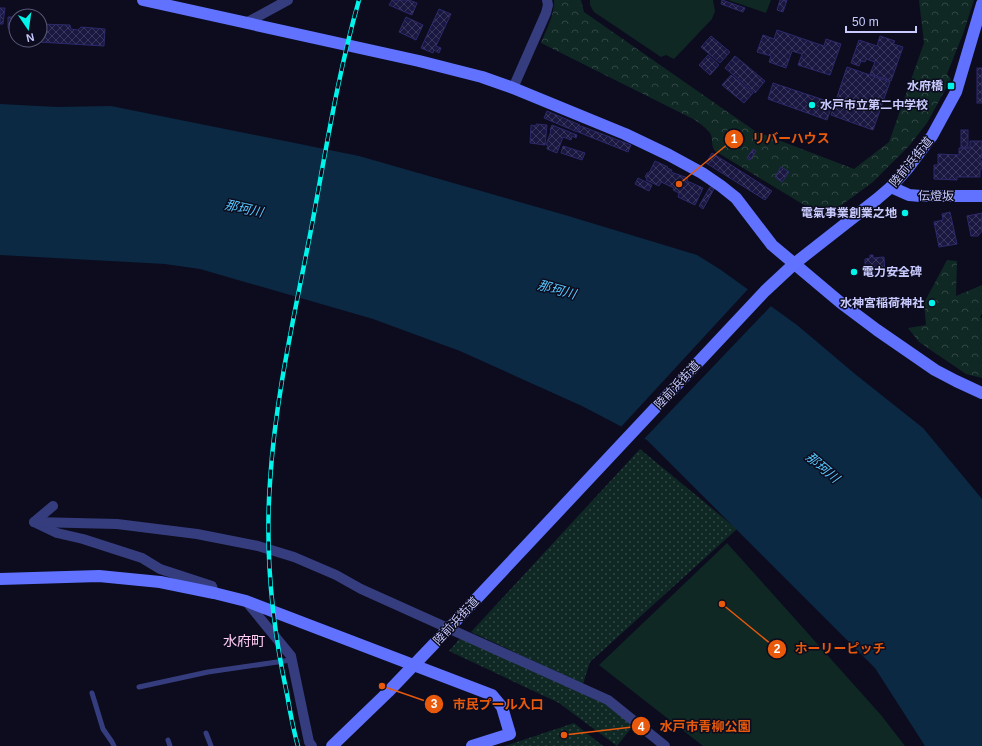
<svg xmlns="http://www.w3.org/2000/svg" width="982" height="746" font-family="Helvetica,'Noto Sans JP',sans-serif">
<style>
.grass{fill:url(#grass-dots)}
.forest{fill:url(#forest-crowns)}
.garden{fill:#0f2824}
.water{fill:#0b2943}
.pier{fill:#0c0c1e}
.building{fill:url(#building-cross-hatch);stroke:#2d296c}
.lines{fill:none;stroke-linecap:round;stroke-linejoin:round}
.lane{stroke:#363d7e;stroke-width:5}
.street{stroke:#363d7e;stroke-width:10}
.secondary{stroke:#6072ff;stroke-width:12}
.rail-casing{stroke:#00f4ea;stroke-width:4.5}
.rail{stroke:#0c0c1e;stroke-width:3;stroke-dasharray:9;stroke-linecap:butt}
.poi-dot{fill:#00f4ea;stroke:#0c0c1e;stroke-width:1.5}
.labels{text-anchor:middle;stroke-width:3;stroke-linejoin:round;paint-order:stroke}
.poi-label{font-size:12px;font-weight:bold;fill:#c9cbff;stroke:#0c0c1e;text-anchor:end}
.street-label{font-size:12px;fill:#c9cbff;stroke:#0c0c1e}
.water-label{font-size:13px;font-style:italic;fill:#57c9ff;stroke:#0c0c1e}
.quarter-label{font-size:14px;fill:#ffcbf3;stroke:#0c0c1e}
.leader{fill:none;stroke:#e8590c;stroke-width:1.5}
.callout-dot{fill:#e8590c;stroke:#0c0c1e;stroke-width:1.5}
.mark-label{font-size:12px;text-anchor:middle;font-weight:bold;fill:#fff}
.callout-label{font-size:13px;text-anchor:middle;font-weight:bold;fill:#e8590c;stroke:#0c0c1e;stroke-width:3;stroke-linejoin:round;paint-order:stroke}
</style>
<defs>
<pattern id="grass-dots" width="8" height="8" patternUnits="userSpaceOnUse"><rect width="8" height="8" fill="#0f2824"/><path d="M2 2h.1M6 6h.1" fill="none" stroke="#314645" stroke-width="1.8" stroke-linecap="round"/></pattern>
<pattern id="forest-crowns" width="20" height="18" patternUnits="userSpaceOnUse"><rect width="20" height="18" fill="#0f2824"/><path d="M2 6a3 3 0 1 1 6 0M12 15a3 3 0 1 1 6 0" fill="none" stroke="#314645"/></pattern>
<pattern id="building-cross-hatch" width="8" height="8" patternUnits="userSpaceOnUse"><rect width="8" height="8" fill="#1a1840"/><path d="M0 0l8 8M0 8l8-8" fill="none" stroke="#3a385d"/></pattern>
</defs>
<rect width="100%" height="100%" fill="#0c0c1e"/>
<!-- grass -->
<g class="grass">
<path d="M640,449L737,529L590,662L583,684L471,632Z"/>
<path d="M462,636L605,700L633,726L617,746L559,703L449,651Z"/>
<path d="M574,723L603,746H505Z"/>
</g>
<!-- forest -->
<g class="forest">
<path d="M554,0H581L584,12L755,131L854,169L889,142L924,43L919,0H974L963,34L947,74L951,79L927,123L909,146L873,182L828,215L819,214L715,151C710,145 714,139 710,133C707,128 700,124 695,120L541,43C546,30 555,14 554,0Z"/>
<path d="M947,260L957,261L956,296L982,285V314L980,317L982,318V378L966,374L919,342L908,328L926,325L924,303Z"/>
</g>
<!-- garden -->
<g class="garden">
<path d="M590,0H713L715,11L712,19L674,59L666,55L661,57L594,12L590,5Z"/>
<path d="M728,0H771L766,13Z"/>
<path d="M727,543L881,715L905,746H703L599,665Z"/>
</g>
<!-- water -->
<path class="water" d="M0,104L57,107L111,106L359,156L565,215L697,255L721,270L797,325L855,374L923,428L982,499V746H925L875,668L647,440L582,406L460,351L373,319L200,269L165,264L0,255Z"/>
<!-- pier -->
<path class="pier" d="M749,288L772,305L643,440L620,428Z"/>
<!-- building -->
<g class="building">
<path d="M392,0H409L417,3L412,15L389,5Z"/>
<path d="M722,0L745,8L743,12L721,4Z"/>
<path d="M780,0H787L783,12L777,10Z"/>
<path d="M0,8H5L3,24H0Z"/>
<path d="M439,9L451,14L436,46L441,48L439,53L434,50L433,53L421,48Z"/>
<path d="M8,17H16V29L8,28Z"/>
<path d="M406,17L423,25L416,40L399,32Z"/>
<path d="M40,24L70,25L71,29L78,30L81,27L105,29L104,46L22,41L40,40Z"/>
<path d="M777,30L824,46L826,39L841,44L830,75L798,65L802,54L792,51L786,68L769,62L771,56L757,52L763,35L774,39Z"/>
<path d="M711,36L730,52L720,63L701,47Z"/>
<path d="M880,36L895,41L893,44L903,47L891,81L870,74L875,62L866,59L865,62L861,61L859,66L851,63L859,40L877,46Z"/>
<path d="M708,55L719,65L710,75L699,65Z"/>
<path d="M735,56L765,81L755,93L725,68Z"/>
<path d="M847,67L890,82L873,130L831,115Z"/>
<rect x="977" y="68" width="5" height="35"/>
<path d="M731,75L753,93L744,103L722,85Z"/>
<path d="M773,83L833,103L827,120L768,99Z"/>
<path d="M547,111L580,125L577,132L544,118Z"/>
<path d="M536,124L547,125L545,145L530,143L531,125L536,126Z"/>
<path d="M552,125L577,135L576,138L572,136L571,140L563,137L557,153L547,149L548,145H546L551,131L550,130Z"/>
<path d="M581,126L631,145L628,152L578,132Z"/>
<rect x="961" y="130" width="7" height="18"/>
<path d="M970,141H982V158H980V161H982V169H980V177H957V180L934,179V165H938V154L959,155V148H970Z"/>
<path d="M563,146L585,153L582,160L561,153Z"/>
<path d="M753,149L756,151L750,160L747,158Z"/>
<path d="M712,153L772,191L765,200L706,163Z"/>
<path d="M655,161L668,167L667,168L672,170L671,172L688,178L687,181L703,188L695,205L678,197L679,193L673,190L674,188L661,182L659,186L646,180L647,178L645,177L647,173H649Z"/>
<path d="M781,167L789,172L782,182L775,177Z"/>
<path d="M638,178L652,185L649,191L635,184Z"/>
<path d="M710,187L714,189L703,209L699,206Z"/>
<path d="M950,212L957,244L939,247L934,222L943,220L942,214Z"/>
<path d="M982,213V231L978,236H971L967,216Z"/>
<path d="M870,255H873V258L884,257L885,274L865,275V259L870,258Z"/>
</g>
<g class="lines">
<!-- lane -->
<g class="lane">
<path d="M139,687L208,672L291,660"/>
<path d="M92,693L103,729L112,742L114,746"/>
<path d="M206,733L211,746"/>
<path d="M168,740L170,746"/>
</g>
<!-- street -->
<g class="street">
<path d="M246,23L288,0"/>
<path d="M513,88L546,13L548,5L547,0"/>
<path d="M53,506L34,522L57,533L83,539L142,558L160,569L212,586L214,593"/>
<path d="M34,522L117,524L197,534L258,546L294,557L336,575L361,589L608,700L665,746"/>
<path d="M246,601L291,656L309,742L312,746"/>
</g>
<!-- secondary -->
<g class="secondary">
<path d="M143,0L419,61L482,77L513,88L625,134L669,155L702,173L721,186L736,198L772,245L841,303L877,330L935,370L956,381L982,393"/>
<path d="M891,187L909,195L921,196H982"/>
<path d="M0,579L99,576L160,582L214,593L246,601L492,695L502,707L510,734L472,746"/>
<path d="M332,746L388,692L433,645L765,291L794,264L877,199L891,187L908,168L932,136L956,92L982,4"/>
</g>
<defs>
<path id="rail" d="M298,746C293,729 290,711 287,694C272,625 265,553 270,482C275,399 294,317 310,235C325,156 337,77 359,0"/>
</defs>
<!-- rail casing -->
<use href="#rail" class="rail-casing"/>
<!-- rail -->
<use href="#rail" class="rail"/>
</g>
<!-- markers -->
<g class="poi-dot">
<rect x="947" y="82" width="8" height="8" rx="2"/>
<circle cx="812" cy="105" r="4"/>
<circle cx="905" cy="213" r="4"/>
<circle cx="854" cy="272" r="4"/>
<circle cx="932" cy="303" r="4"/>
</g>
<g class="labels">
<!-- poi labels -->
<g class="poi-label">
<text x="943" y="90">水府橋</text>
<text x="820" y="109" text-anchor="start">水戸市立第二中学校</text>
<text x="897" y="217">電氣事業創業之地</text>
<text x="862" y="276" text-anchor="start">電力安全碑</text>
<text x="924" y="307">水神宮稲荷神社</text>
</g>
<!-- street labels -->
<g class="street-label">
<text transform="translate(911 162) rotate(-51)" y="4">陸前浜街道</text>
<text transform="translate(936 196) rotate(1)" y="4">伝燈坂</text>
<text transform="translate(677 385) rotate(-47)" y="4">陸前浜街道</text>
<text transform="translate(456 621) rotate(-47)" y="4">陸前浜街道</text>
</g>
<!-- water labels -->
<g class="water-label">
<text transform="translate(244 208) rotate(12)" y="5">那珂川</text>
<text transform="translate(557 289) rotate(15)" y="5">那珂川</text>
<text transform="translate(823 467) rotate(40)" y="5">那珂川</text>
</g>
<!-- quarter labels -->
<g class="quarter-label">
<text x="244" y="646">水府町</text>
</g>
</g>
<!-- callouts -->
<path class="leader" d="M679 184L734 139M722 604L777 649M382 686L434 704M564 735L641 726"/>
<g class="callout-dot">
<circle cx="679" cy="184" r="4"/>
<circle cx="722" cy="604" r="4"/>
<circle cx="382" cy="686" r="4"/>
<circle cx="564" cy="735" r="4"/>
<circle cx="734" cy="139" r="10"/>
<circle cx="777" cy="649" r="10"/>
<circle cx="434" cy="704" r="10"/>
<circle cx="641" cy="726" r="10"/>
</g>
<g class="mark-label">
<text x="734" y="143">1</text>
<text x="777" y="653">2</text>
<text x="434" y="708">3</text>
<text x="641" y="731">4</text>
</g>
<g class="callout-label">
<text x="791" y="143">リバーハウス</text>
<text x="840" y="653">ホーリーピッチ</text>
<text x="498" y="709">市民プール入口</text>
<text x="705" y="731">水戸市青柳公園</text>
</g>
<!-- north arrow -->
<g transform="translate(28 28) rotate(167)"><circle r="19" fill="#0c0c1e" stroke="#585878"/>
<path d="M0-3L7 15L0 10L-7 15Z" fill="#00f4ea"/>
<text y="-6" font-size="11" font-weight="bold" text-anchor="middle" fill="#c9cbff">N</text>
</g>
<!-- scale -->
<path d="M846 26v6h70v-6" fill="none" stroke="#c9cbff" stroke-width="2"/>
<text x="852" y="26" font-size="12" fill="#c9cbff" stroke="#0c0c1e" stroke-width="3" paint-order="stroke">50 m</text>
</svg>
